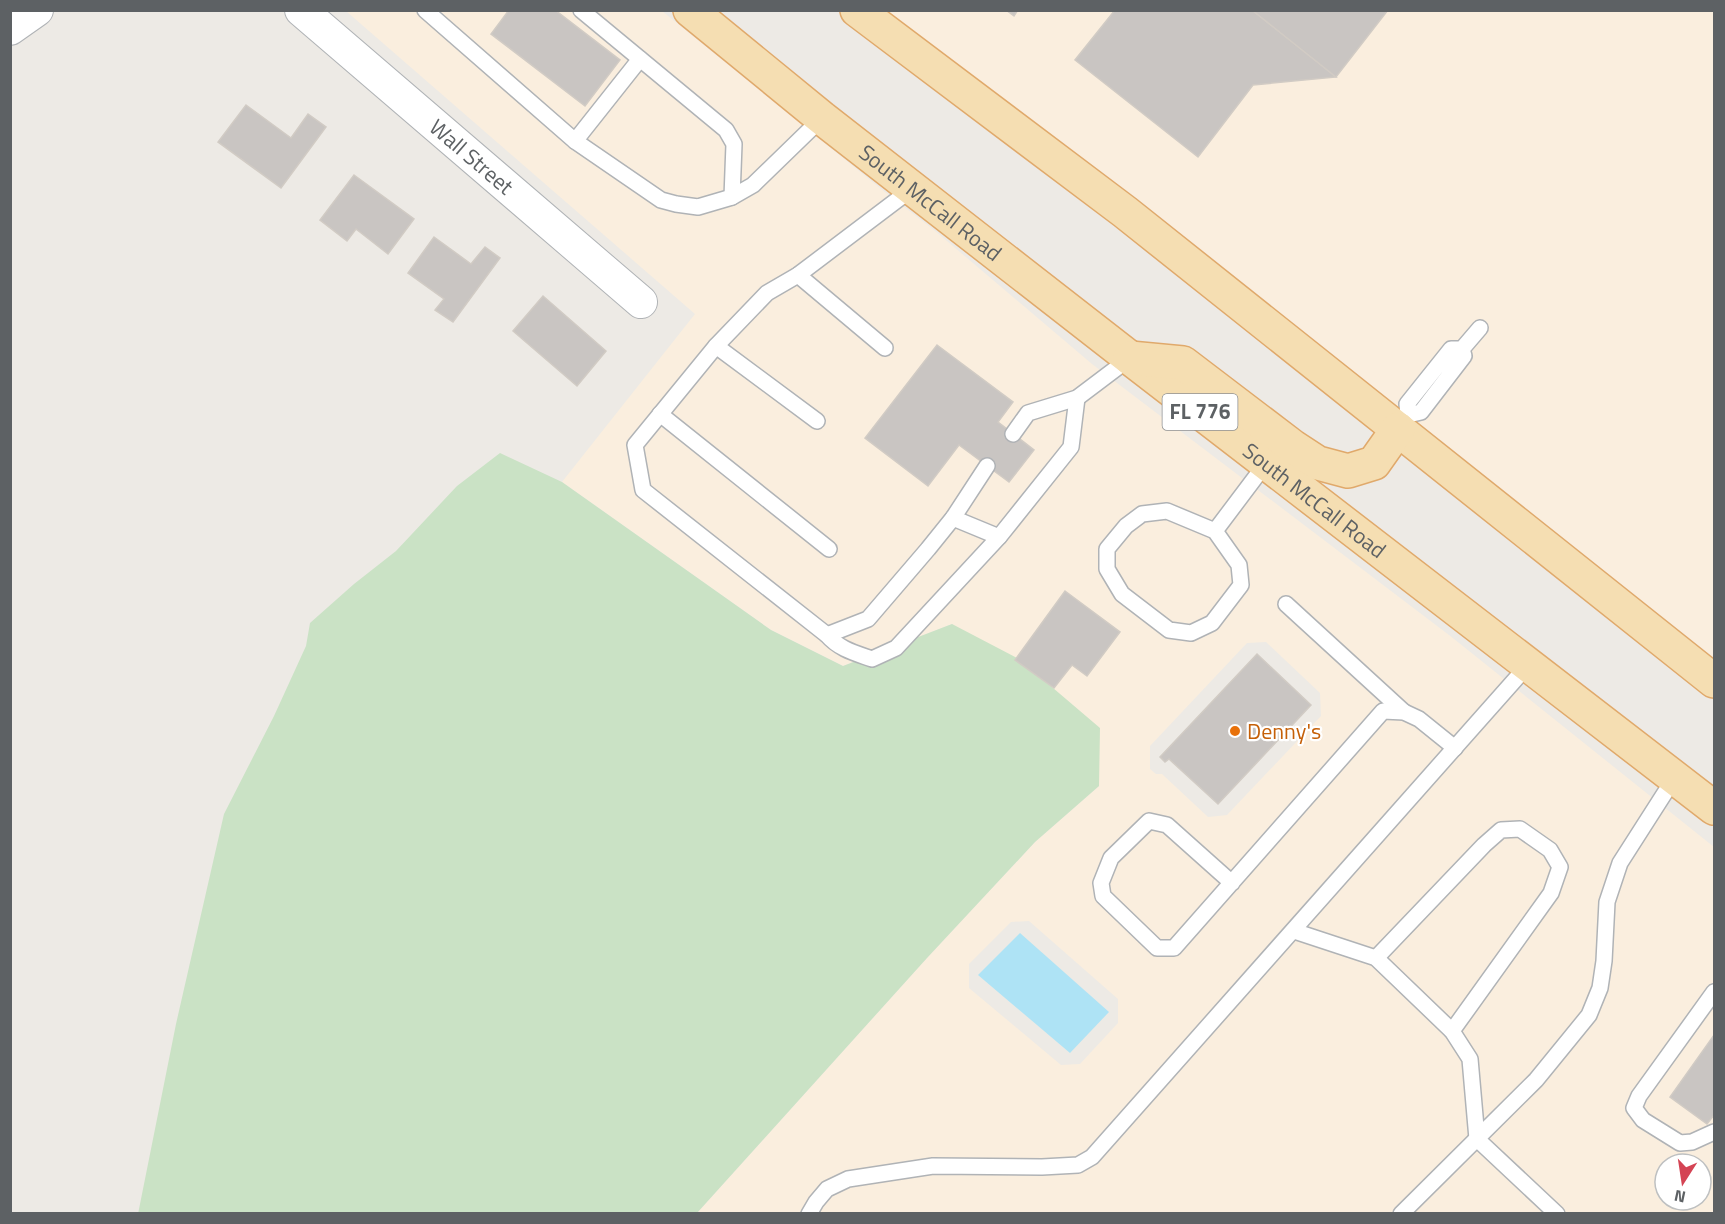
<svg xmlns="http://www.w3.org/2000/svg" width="1725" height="1224" font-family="'Titillium Web',sans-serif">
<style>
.commercial{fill:#faeede;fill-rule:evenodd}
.green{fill:#cae2c5}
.water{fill:#aee3f5}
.building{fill:#c9c5c2;stroke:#d1cbc4;stroke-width:1.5}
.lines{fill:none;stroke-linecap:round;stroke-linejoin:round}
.service-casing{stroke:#b0b3b6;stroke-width:18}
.minor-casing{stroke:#b0b3b6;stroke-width:34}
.primary-casing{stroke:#e0a96b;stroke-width:36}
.service{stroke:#fff;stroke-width:15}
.minor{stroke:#fff;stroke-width:32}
.primary{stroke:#f5deb2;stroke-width:33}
.food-dot{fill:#e8710a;stroke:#fff;stroke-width:2}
.labels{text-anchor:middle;stroke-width:4.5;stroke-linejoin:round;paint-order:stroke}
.shield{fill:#fff;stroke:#8e9092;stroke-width:1.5}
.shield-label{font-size:21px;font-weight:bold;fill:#5d6164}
.street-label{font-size:22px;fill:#5d6164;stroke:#fff}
.food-label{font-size:22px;fill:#c56008;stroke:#fff;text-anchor:start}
</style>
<rect width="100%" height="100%" fill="#edeae5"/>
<!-- commercial -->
<g class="commercial">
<path d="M346,11H662L885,192L934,230L1092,364L1449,635L1714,847V1213H697L927,958L1035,842L1099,786L952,624L843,666L771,630L562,482L695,314ZM1266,642L1320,693L1321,716L1227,815L1208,817L1162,774H1156L1150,769V746L1247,643ZM1029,921L1118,999V1023L1080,1064L1061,1065L969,988V964L1011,922ZM1665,1164H1701V1200H1665Z"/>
<path d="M887,11H1714V658L1135,197Z"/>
</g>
<!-- green -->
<path class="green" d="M500,453L562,482L771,630L843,666L952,624L1019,659L1100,728L1099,786L1035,842L927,958L697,1213L138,1214L176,1024L224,814L274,716L306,646L310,623L354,584L396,551L457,486Z"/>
<!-- water -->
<path class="water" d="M1020,933L1109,1012L1070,1053L978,975Z"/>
<!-- building -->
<g class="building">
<path d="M509,10H555L620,60L585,106L491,34Z"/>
<path d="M1006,10H1018L1014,16Z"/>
<path d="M1115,10H1252L1336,77L1253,85L1198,157L1075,60Z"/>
<path d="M1252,10H1388L1336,77Z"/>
<path d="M246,105L291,138L308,114L326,127L281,188L218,142Z"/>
<path d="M354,175L414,219L388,254L356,229L347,241L320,220Z"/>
<path d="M434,237L471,264L485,247L500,258L453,322L435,310L444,299L408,273Z"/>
<path d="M543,296L606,351L577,386L513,331Z"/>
<path d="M937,345L1013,402L998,422L1034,450L1009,482L959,445L928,486L865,438Z"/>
<path d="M1065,591L1120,632L1087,676L1072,665L1054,688L1015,660Z"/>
<path d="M1257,654L1311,705L1218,804L1169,759L1165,762L1160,757Z"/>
<path d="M1714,1035V1115L1707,1124L1670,1097Z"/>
</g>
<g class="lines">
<defs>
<g id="service">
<path d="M425,10L575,141L661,200L676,204L698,207L732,197L753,185L822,118"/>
<path d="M581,10L726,130L734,144L732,197"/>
<path d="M575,141L640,59"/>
<path d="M913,188L798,275L767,293L716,346L635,445L643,490L827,635C839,649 855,653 872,659L896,648L999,537L1071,447L1077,398"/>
<path d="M798,275L885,348"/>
<path d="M716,346L817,421"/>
<path d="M1462,349H1451L1407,404L1408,415L1421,412L1464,356L1462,349L1480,328"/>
<path d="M660,414L829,549"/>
<path d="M1013,434L1028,413L1077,398L1130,358"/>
<path d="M953,518L999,537"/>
<path d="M1215,531L1239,565L1241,585L1212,623L1191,633L1169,630L1122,594L1107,569V549L1126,526L1142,514L1167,511L1215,531L1267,462"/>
<path d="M1286,604L1404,712"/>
<path d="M827,635L868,619L928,549L953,518L987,466"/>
<path d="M1232,883L1167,825L1149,821L1111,858L1101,883L1103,896L1157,948H1174L1383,711L1404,712L1419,719L1455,748"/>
<path d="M1294,931L1376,958L1452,1031L1470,1059L1477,1139L1557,1214"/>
<path d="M1376,958L1484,845L1501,830L1520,829L1550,850L1560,867L1551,893L1452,1031"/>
<path d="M1714,992L1639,1096L1634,1108L1643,1120L1680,1143L1692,1142L1714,1132"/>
<path d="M809,1214L816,1202L827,1189L848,1179L933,1166L1042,1167L1078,1165L1092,1157L1529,664"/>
<path d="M1401,1214L1536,1080L1589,1015L1600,988L1604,961L1607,902L1620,863L1675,777"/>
</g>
<g id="minor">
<path id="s1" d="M301,10L641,302"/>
<path d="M10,29L37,10"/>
</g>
<g id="primary">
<path id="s2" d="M690,10L822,118L1130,358L1714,808"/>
<path d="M857,10L1125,212L1714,681"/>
<path d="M1130,358L1183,363L1292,446L1318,463L1348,471L1374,463L1398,429"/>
</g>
</defs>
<!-- service casing -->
<use href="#service" class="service-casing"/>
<!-- minor casing -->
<use href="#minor" class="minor-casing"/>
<!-- primary casing -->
<use href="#primary" class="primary-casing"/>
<!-- service -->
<use href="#service" class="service"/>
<!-- minor -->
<use href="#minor" class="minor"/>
<!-- primary -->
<use href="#primary" class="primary"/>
</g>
<!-- markers -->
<circle class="food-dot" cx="1235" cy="731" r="6"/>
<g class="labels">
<!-- shield labels -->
<rect class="shield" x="1162.5" y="394" width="75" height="36" rx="4.5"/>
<g class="shield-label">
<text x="1200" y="419">FL 776</text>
</g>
<!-- street labels -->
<g class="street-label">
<text dy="8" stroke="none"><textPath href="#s1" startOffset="225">Wall Street</textPath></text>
<text dy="8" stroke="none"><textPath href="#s2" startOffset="308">South McCall Road</textPath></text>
<text dy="8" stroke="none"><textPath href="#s2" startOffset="794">South McCall Road</textPath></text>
</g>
<!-- food labels -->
<g class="food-label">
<text x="1247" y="739">Denny's</text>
</g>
</g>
<!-- border -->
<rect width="1725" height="1224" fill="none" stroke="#5d6164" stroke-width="24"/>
<!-- north arrow -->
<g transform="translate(1683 1182) rotate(192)"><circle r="28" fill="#ffffff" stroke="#bec0c1" stroke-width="1.5"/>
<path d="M0-4.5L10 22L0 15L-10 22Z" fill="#d44454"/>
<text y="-9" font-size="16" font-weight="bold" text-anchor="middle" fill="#5d6164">N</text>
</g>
</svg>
